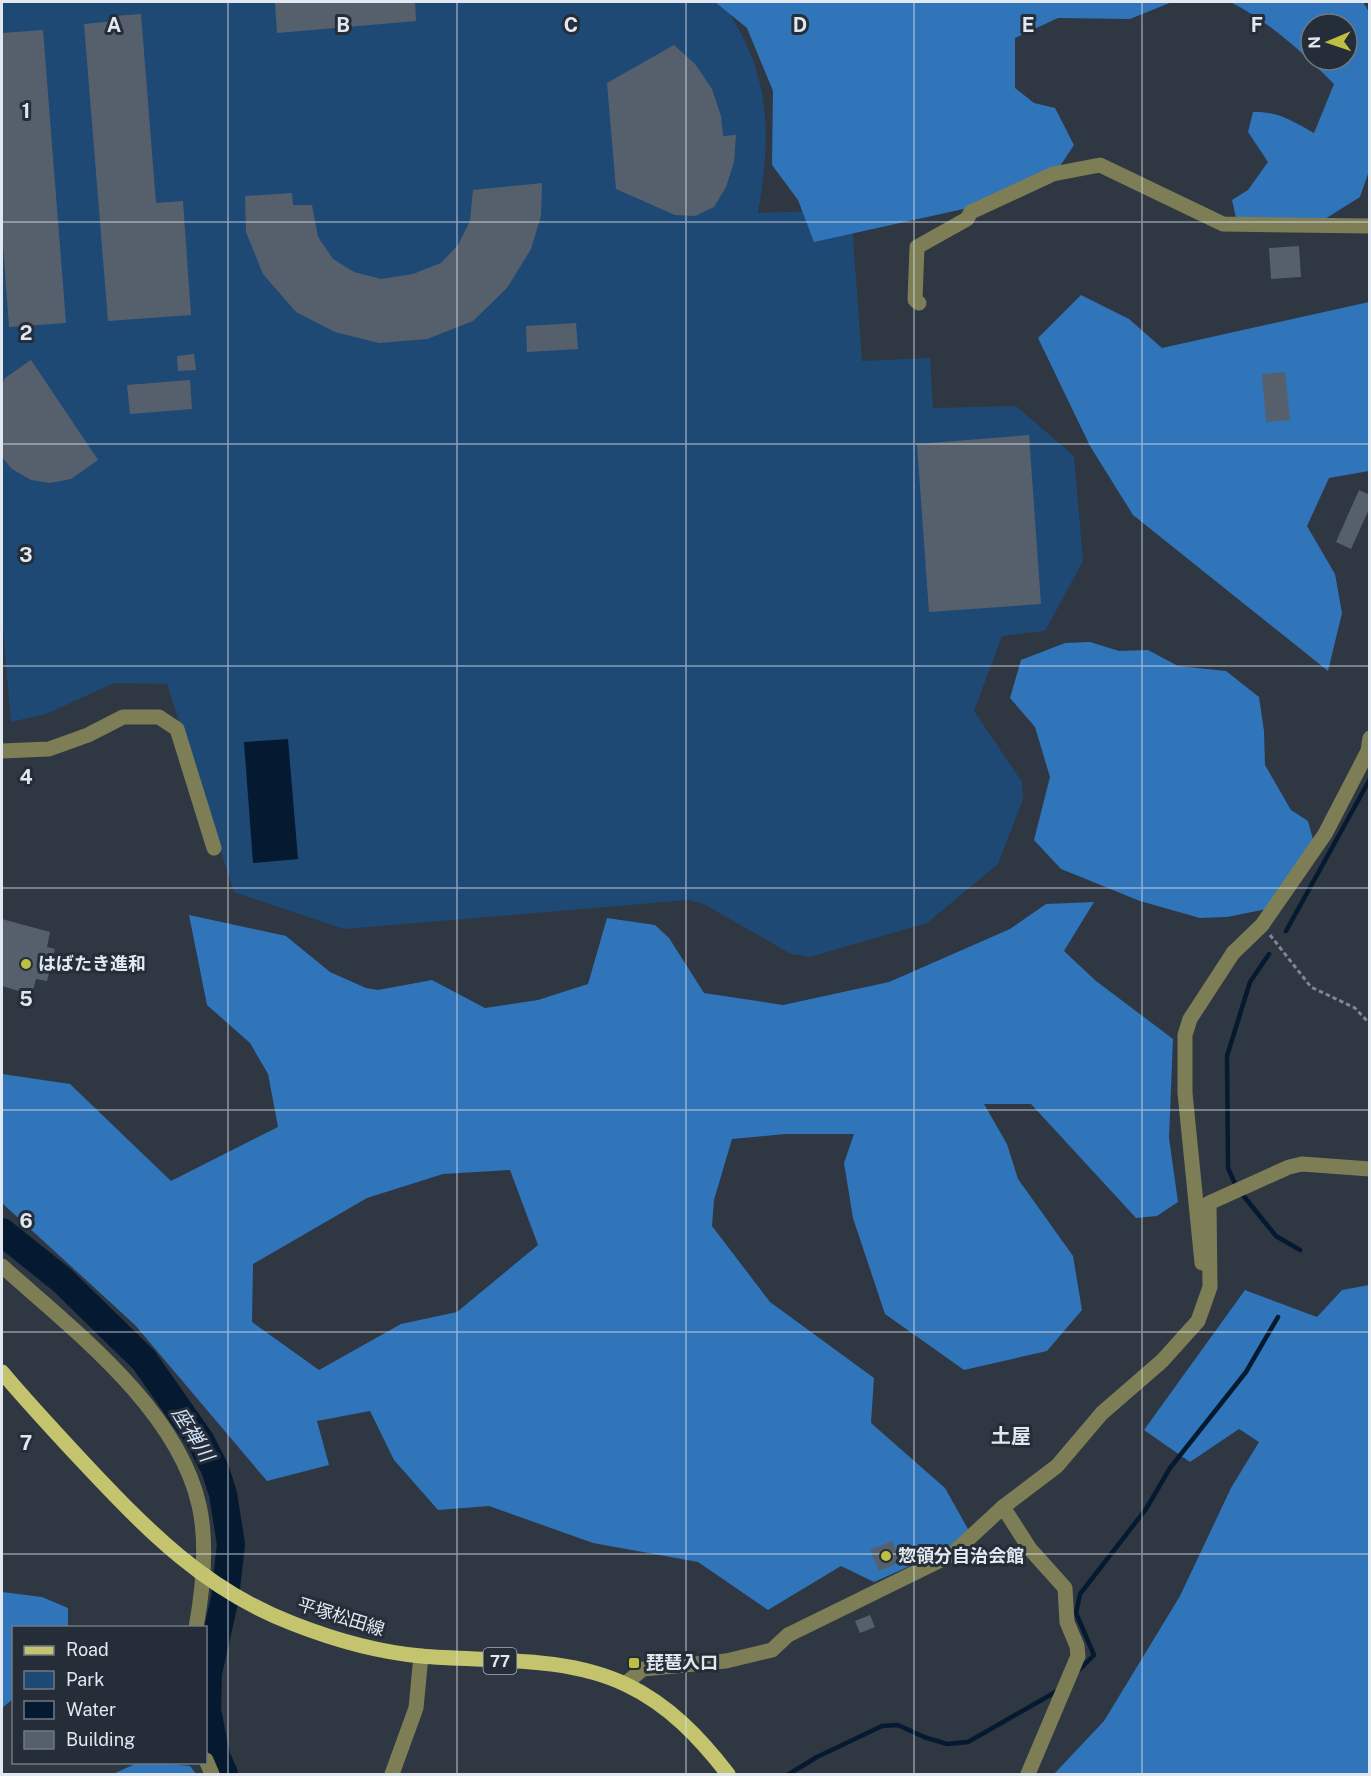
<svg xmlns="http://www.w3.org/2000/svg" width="1371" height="1776" font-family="'Public Sans','Noto Sans JP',sans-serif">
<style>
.green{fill:#1f4975}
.forest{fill:#3074ba;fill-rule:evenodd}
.water{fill:#051a31}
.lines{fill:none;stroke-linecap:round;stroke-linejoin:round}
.stream{stroke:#051a31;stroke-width:4.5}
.river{stroke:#051a31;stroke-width:28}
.building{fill:#55606c}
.path{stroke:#7f8790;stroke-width:3;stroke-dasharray:4.5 3;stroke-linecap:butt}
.minor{stroke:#7d7e55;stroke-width:15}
.major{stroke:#c3c46d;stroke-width:15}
.grid{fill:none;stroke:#e2e8ef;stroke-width:1.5;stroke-opacity:0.55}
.poi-dot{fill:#bebe42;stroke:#242d38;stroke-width:2}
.labels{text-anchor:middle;stroke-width:6;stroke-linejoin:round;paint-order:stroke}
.shield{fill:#242d38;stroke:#a9b0b8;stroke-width:1.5}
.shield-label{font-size:16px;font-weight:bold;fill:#e2e8ef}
.poi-label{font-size:18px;font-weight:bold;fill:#e2e8ef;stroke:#242d38;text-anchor:start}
.street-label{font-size:18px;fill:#e2e8ef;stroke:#242d38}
.water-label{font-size:20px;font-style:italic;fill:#d4e5f8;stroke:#242d38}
.neighbourhood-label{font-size:20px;font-weight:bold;fill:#e2e8ef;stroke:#242d38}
.grid-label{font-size:20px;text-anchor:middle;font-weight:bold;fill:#e2e8ef;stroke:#242d38;stroke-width:6;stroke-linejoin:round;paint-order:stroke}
</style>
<rect width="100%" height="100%" fill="#2e3742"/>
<!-- green -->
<path class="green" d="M2,2H722C771,74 772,129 758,213L851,210L862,361L930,358L933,408L1016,406L1074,456L1083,561L1045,631L1002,636L974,711L1022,782L1023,799L998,864L927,923L810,957L791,954L704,904L688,900L344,929L234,892L167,684L114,683L46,714L11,722L2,616Z"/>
<!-- forest -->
<g class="forest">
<path d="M715,2H1172L1130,19L1058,18L1015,38V88L1034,103L1055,108L1074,145L1058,169L977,206L814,242L798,200L772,165L773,91L747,28Z"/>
<path d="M1230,2H1363L1369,12V171L1360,197L1317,224L1236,218L1232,200L1248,190L1268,162L1248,132L1253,112C1278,111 1293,121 1314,133L1334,84C1302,52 1270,22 1230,2ZM1311,24H1347V60H1311Z"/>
<path d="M1081,295L1129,319L1162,348L1369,302V471L1329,478L1307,526L1335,574L1342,613L1328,671L1133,515L1090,446L1038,338Z"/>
<path d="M1090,642L1119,651L1148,650L1178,666L1226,671L1259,697L1264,731L1265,765L1291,810L1308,821L1315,847L1272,908L1227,917L1200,918L1140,901L1061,869L1034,840L1050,777L1035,727L1010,698L1021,660L1065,643Z"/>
<path d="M1094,902L1064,951L1096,981L1173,1039L1169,1138L1178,1202L1157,1216L1136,1218L1031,1104H984L1007,1144L1018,1179L1073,1256L1082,1310L1047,1351L964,1370L885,1314L853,1218L844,1163L854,1134H785L732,1139L714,1200L712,1226L770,1302L874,1378L871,1423L945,1488L973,1538L874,1582L841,1566L768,1610L698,1562L593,1543L489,1506L438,1510L394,1460L370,1411L317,1421L329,1465L267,1481L135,1325L2,1203V1074L70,1084L171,1181L278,1127L268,1074L250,1043L207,1005L189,915L286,936L330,972L366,988L378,990L432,980L485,1008L538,1000L588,984L607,918L655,925L669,938L704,993L783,1005L889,982L1010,929L1046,904ZM510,1170L538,1245L457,1312L401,1324L319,1370L252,1322L253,1264L367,1198L443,1174Z"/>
<path d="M1369,1285V1774H1054L1104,1721L1180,1596L1231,1488L1259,1442L1239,1429L1190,1462L1144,1430L1245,1290L1317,1317L1342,1290Z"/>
<path d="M2,1592L42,1597L68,1608V1627L14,1628L13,1699L2,1708Z"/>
<path d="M158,1763L190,1766L196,1774H113L135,1764Z"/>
</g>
<!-- water -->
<path class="water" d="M288,739L298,859L253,863L244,742Z"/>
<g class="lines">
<!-- stream -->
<g class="stream">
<path d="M1286,931L1370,779"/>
<path d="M1236,1186L1228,1168L1227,1056L1250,982L1269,954"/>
<path d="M1242,1194L1276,1236L1300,1250"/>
<path d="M1078,1671L1094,1655L1076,1613L1080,1594L1146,1509L1170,1468L1246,1372L1278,1317"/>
<path d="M789,1774L817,1757L882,1726L898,1725L924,1737L947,1744L968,1742L1059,1690"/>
</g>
<!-- river -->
<path class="river" d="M2,1232L62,1280L144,1360L200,1440L215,1469L223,1494L231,1544L225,1598L208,1673L207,1710L216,1756L224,1774"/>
</g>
<!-- building -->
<g class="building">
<path d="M275,2H415L416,21L277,33Z"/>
<path d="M141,14L156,203L183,201L191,315L108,321L84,24L115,21L114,16Z"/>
<path d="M43,30L66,323L9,327L2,230V33Z"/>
<path d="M674,45L695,64L712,89L721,116L723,136L736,135L734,162L726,187L714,207L695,216L675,215L616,189L607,83Z"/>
<path d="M542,183L541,216L531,249L507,288L473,321L427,339L379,343L335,332L296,312L263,274L246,232L245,196L292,193L293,205H312L318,237L333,259L354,272L381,279L413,274L441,263L458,245L470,221L473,190Z"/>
<path d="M1299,246L1301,277L1271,279L1269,248Z"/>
<path d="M576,323L578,349L527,352L526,326Z"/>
<path d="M194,354L196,370L178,371L177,356Z"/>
<path d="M31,360L98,460L71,479L50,483L31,480L12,469L2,457V384L5,378Z"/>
<path d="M1285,372L1290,420L1266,422L1262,374Z"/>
<path d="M190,380L192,409L130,414L127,385Z"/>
<path d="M1029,435L1041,604L929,612L917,444Z"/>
<path d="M1359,490L1370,495V507L1351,549L1336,542Z"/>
<path d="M2,919L50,932L47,947L55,949L47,981L36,979L32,995L2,986Z"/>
<path d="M892,1541L901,1562L879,1571L870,1550Z"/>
<path d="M870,1615L875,1627L860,1633L855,1621Z"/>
</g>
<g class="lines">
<!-- path -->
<path class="path" d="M1270,935L1311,987L1355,1008L1370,1024"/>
<!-- minor -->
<g class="minor">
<path d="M919,303L915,300L917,247L967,219L971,212L1053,174L1100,165L1223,224L1370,226"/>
<path d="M2,751L49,749L88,735L123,717H159L177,729L214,848"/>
<path d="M1202,1263L1185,1093V1035L1190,1019L1233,953L1262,925L1325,834L1368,751L1370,738"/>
<path d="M2,1266C72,1329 177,1408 199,1505C208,1544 203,1589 196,1628"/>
<path d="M1003,1507L1030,1549L1065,1588L1067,1622L1077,1646L1078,1656L1028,1774"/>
<path d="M625,1684L643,1669L726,1661L772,1650L788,1635L951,1555L1003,1507L1057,1466L1102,1413L1162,1361L1198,1321L1210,1287L1209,1203L1289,1167L1302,1164L1370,1169"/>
<path d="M206,1760L212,1774"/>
<path d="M392,1774L416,1708L421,1656"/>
</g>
<!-- major -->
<path class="major" d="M2,1372C28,1403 56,1433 84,1463C147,1530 206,1591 294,1624C335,1640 377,1652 421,1656C489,1662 565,1655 627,1685C669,1705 700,1738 728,1774"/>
</g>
<!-- grid -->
<path class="grid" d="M228,2V1774M457,2V1774M686,2V1774M914,2V1774M1142,2V1774M2,222H1370M2,444H1370M2,666H1370M2,888H1370M2,1110H1370M2,1332H1370M2,1554H1370"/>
<!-- markers -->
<g class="poi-dot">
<circle cx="26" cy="964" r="6"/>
<circle cx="886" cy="1556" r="6"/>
<rect x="628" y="1657" width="12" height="12" rx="3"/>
</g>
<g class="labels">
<!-- shield labels -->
<rect class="shield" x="483.5" y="1648" width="33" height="26" rx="4.5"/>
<g class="shield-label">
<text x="500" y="1667">77</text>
</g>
<!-- poi labels -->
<g class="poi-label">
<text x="38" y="970">はばたき進和</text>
<text x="898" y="1562">惣領分自治会館</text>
<text x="646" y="1669">琵琶入口</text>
</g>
<!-- street labels -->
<g class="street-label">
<text transform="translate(341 1617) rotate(17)" y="6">平塚松田線</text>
</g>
<!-- water labels -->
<g class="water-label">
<text transform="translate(193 1434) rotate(58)" y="7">座禅川</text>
</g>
<!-- neighbourhood labels -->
<g class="neighbourhood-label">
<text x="1011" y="1443">土屋</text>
</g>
</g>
<g class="grid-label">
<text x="114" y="32">A</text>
<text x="343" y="32">B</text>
<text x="571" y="32">C</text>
<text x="800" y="32">D</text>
<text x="1028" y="32">E</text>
<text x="1257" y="32">F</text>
<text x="26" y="118">1</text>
<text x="26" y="340">2</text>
<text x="26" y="562">3</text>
<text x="26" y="784">4</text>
<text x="26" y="1006">5</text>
<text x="26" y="1228">6</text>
<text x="26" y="1450">7</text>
</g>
<!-- border -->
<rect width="1371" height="1776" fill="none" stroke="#e2e8ef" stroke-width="6"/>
<!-- legend -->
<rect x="12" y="1626" width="195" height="138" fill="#242d38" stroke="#707881" stroke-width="1.5"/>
<rect x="24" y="1646" width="30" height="9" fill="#c3c46d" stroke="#707881" stroke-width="1.5"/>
<text x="66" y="1656" font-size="18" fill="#e2e8ef">Road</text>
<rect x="24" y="1671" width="30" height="18" fill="#1f4975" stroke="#707881" stroke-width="1.5"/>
<text x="66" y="1686" font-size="18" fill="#e2e8ef">Park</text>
<rect x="24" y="1701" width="30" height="18" fill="#051a31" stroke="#707881" stroke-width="1.5"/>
<text x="66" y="1716" font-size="18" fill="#e2e8ef">Water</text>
<rect x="24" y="1731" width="30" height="18" fill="#55606c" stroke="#707881" stroke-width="1.5"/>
<text x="66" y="1746" font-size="18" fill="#e2e8ef">Building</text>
<!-- north arrow -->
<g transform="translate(1329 42) rotate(268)"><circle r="28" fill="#242d38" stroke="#707881" stroke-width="1.5"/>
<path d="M0-4.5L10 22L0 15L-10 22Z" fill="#bebe42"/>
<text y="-9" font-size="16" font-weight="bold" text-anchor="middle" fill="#e2e8ef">N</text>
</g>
</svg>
